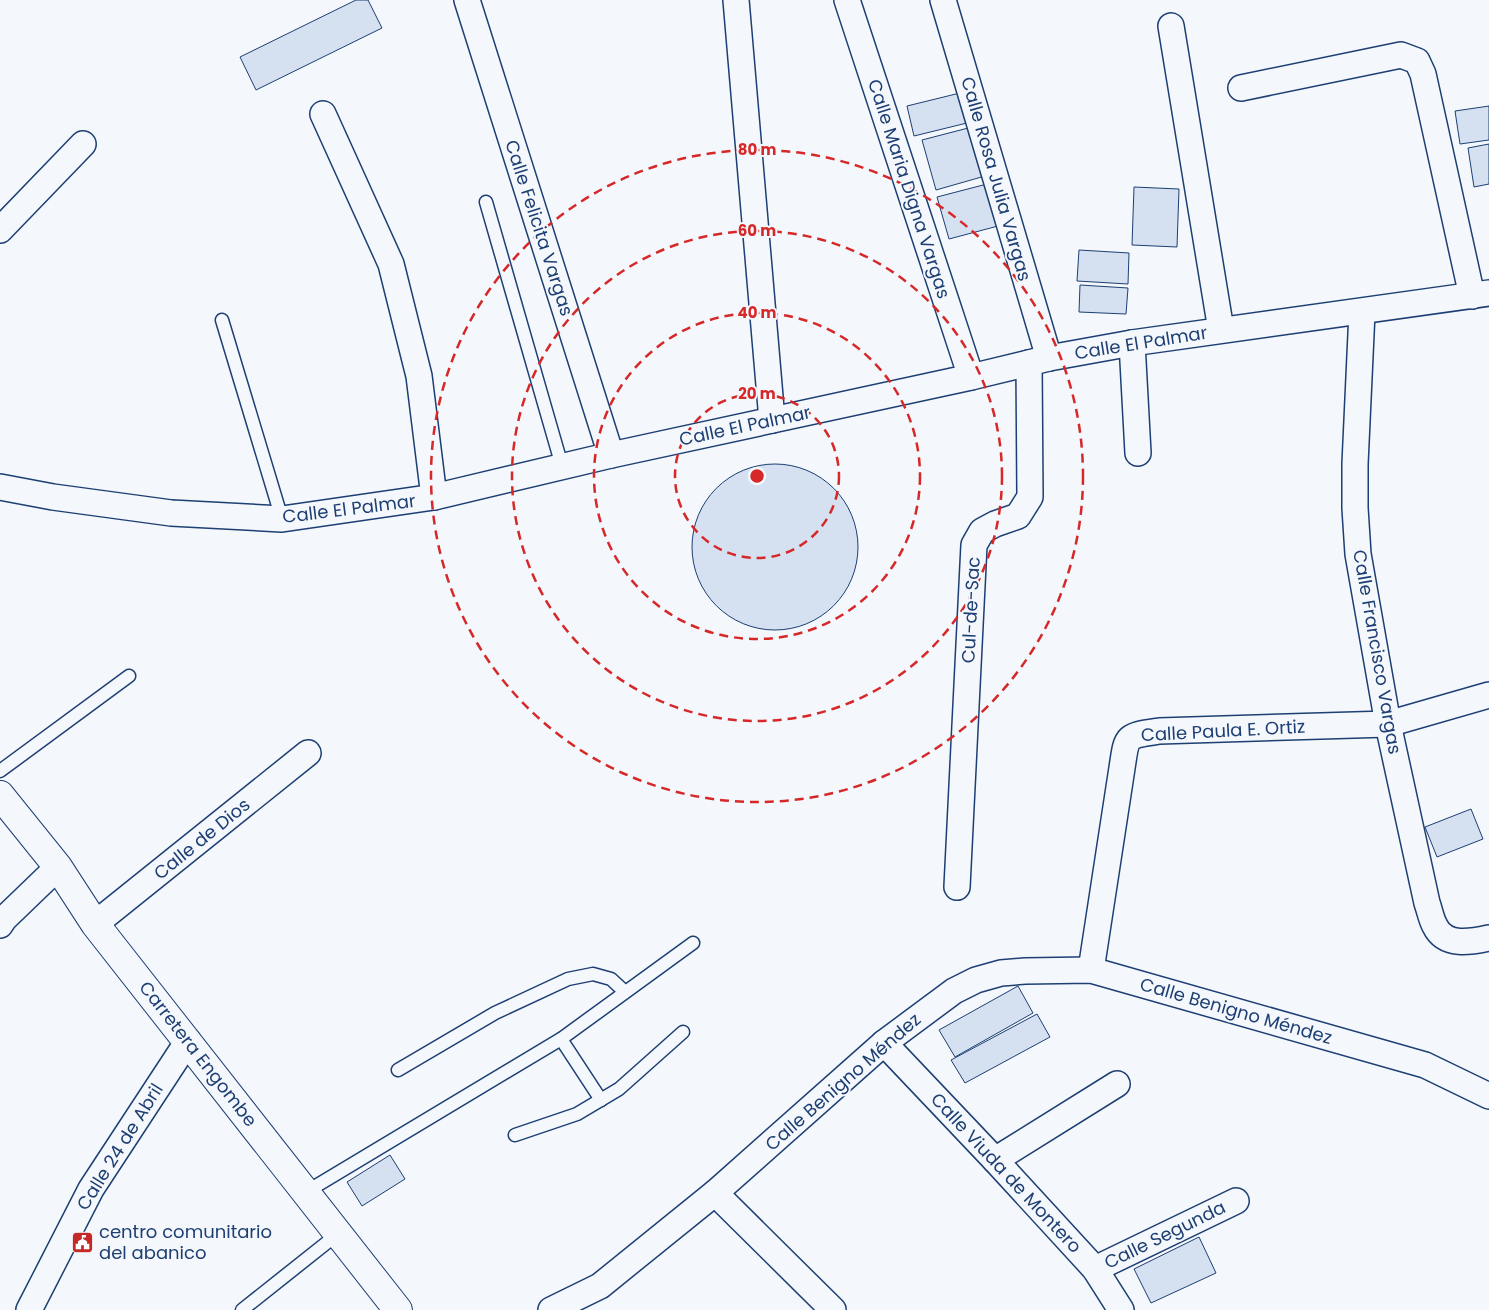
<svg xmlns="http://www.w3.org/2000/svg" width="1489" height="1310" font-family="Poppins,sans-serif">
<style>
.building{fill:#d5e0f0;stroke:#1d3f73}
.lines{fill:none;stroke-linecap:round;stroke-linejoin:round}
.service-casing{stroke:#1d3f73;stroke-width:15}
.minor-casing{stroke:#1d3f73;stroke-width:28}
.tertiary-casing{stroke:#1d3f73;stroke-width:30}
.service{stroke:#f4f7fb;stroke-width:12}
.minor{stroke:#f4f7fb;stroke-width:25}
.tertiary{stroke:#f4f7fb;stroke-width:28}
.ring{fill:none;stroke:#d62828;stroke-width:2.5;stroke-dasharray:9 6}
.labels{text-anchor:middle;stroke-width:4;stroke-linejoin:round;paint-order:stroke}
.street-label{font-size:18px;fill:#1d3f73;stroke:#f4f7fb}
.poi-label{font-size:18px;fill:#1d3f73;stroke:#f4f7fb;text-anchor:start}
.centre{fill:#d62828;stroke:#f4f7fb;stroke-width:2.5}
.ring-label{font-size:15px;text-anchor:middle;font-weight:bold;fill:#d62828;stroke:#f4f7fb;stroke-width:4;stroke-linejoin:round;paint-order:stroke}
</style>
<rect width="100%" height="100%" fill="#f4f7fb"/>
<!-- building -->
<g class="building">
<path d="M356,0H368L382,28L256,90L240,57Z"/>
<path d="M964,92L971,122L914,136L907,106Z"/>
<path d="M1489,106V140L1460,144L1455,111Z"/>
<path d="M972,127L985,176L936,190L922,140Z"/>
<path d="M1489,144V184L1474,187L1468,148Z"/>
<path d="M987,184L998,226L949,239L937,197Z"/>
<path d="M1134,187L1179,189L1177,247L1132,245Z"/>
<path d="M1079,250L1129,253L1128,284L1077,281Z"/>
<path d="M1080,285L1128,288L1126,314L1079,312Z"/>
<circle cx="775" cy="547" r="83"/>
<path d="M1471,809L1483,839L1437,857L1425,827Z"/>
<path d="M1018,986L1033,1013L955,1057L939,1030Z"/>
<path d="M1037,1014L1050,1037L965,1083L951,1060Z"/>
<path d="M390,1155L405,1179L362,1206L347,1182Z"/>
<path d="M1199,1237L1216,1273L1151,1303L1134,1269Z"/>
</g>
<g class="lines">
<defs>
<g id="service">
<path d="M486,202L562,466"/>
<path d="M222,320L282,519"/>
<path d="M0,771L129,676"/>
<path d="M561,1039L601,1100"/>
<path d="M398,1070L495,1013L568,979L593,974L611,979L625,992"/>
<path d="M515,1135L577,1114L619,1089L683,1032"/>
<path d="M306,1192L561,1039L693,943"/>
<path d="M242,1310L339,1233"/>
</g>
<g id="minor">
<path d="M467,0L611,455"/>
<path d="M736,0L772,420"/>
<path d="M847,0L971,377"/>
<path d="M943,0L1049,358"/>
<path d="M1171,26L1221,330"/>
<path d="M1241,88L1401,55L1417,61L1423,74L1472,296"/>
<path d="M323,114L391,264L419,376L434,497"/>
<path d="M0,230L83,144"/>
<path d="M1362,312L1355,464V508L1358,554L1388,724L1427,903C1430,911 1431,919 1435,926C1445,947 1471,942 1489,938"/>
<path d="M1132,343L1138,453"/>
<path d="M0,487L53,497L171,513L282,519L434,497L611,455L971,377L1049,358L1132,343L1489,293"/>
<path d="M957,887L974,545L982,531L995,524L1018,516L1030,497L1029,363"/>
<path d="M95,924L308,753"/>
<path d="M0,925L4,919L58,867"/>
<path d="M1091,970L1122,768C1127,735 1125,736 1159,731L1388,724L1489,695"/>
<path d="M884,1043L995,1160L1095,1269L1121,1310"/>
<path d="M995,1160L1117,1084"/>
<path d="M715,1193L833,1310"/>
<path d="M1095,1269L1236,1201"/>
<path d="M29,1310L91,1189L188,1041"/>
<path d="M551,1310L600,1286L715,1193L884,1043L954,991L976,980L1001,973L1025,971L1091,970L1425,1065L1489,1096"/>
</g>
<path id="tertiary" d="M0,795L58,867L95,924L398,1310"/>
</defs>
<!-- service casing -->
<use href="#service" class="service-casing"/>
<!-- minor casing -->
<use href="#minor" class="minor-casing"/>
<!-- tertiary casing -->
<use href="#tertiary" class="tertiary-casing"/>
<!-- service -->
<use href="#service" class="service"/>
<!-- minor -->
<use href="#minor" class="minor"/>
<!-- tertiary -->
<use href="#tertiary" class="tertiary"/>
</g>
<!-- distance rings -->
<g class="ring">
<circle cx="757" cy="476" r="82"/>
<circle cx="757" cy="476" r="163"/>
<circle cx="757" cy="476" r="245"/>
<circle cx="757" cy="476" r="326"/>
</g>
<!-- icons -->
<defs>
<symbol id="civic-square" viewBox="-11 -11 22 22"><rect x="-9" y="-9" width="18" height="18" rx="4" fill="#c62828" stroke="#f4f7fb"/><path d="M-.6-6.5H3V-4.5H.6V-3L4-1V1h2V6H-6V1h2V-1L-.6-3ZM-1.2 2.5V6h2.4V2.5Z" fill="#fff"/></symbol>
</defs>
<g fill-rule="evenodd">
<use href="#civic-square" x="70" y="1230" width="25" height="25"/>
</g>
<g class="labels">
<!-- street labels -->
<g class="street-label">
<text transform="translate(996 179) rotate(74)" y="6">Calle Rosa Julia Vargas</text>
<text transform="translate(909 189) rotate(72)" y="6">Calle Maria Digna Vargas</text>
<text transform="translate(539 228) rotate(72)" y="6">Calle Felicita Vargas</text>
<text transform="translate(1141 343) rotate(-9)" y="6">Calle El Palmar</text>
<text transform="translate(745 426) rotate(-12)" y="6">Calle El Palmar</text>
<text transform="translate(349 509) rotate(-7)" y="6">Calle El Palmar</text>
<text transform="translate(971 610) rotate(-87)" y="6">Cul-de-Sac</text>
<text transform="translate(1377 652) rotate(80)" y="6">Calle Francisco Vargas</text>
<text transform="translate(1223 731) rotate(-3)" y="6">Calle Paula E. Ortiz</text>
<text transform="translate(202 839) rotate(-39)" y="6">Calle de Dios</text>
<text transform="translate(1236 1011) rotate(16)" y="6">Calle Benigno Méndez</text>
<text transform="translate(198 1054) rotate(52)" y="6">Carretera Engombe</text>
<text transform="translate(843 1082) rotate(-41)" y="6">Calle Benigno Méndez</text>
<text transform="translate(120 1147) rotate(-58)" y="6">Calle 24 de Abril</text>
<text transform="translate(1006 1173) rotate(47)" y="6">Calle Viuda de Montero</text>
<text transform="translate(1165 1235) rotate(-26)" y="6">Calle Segunda</text>
</g>
<!-- poi labels -->
<g class="poi-label">
<text x="99" y="1238">centro comunitario<tspan x="99" dy="21">del abanico</tspan></text>
</g>
</g>
<circle cx="757" cy="476" r="8" class="centre"/>
<g class="ring-label">
<text x="757" y="155">80 m</text>
<text x="757" y="236">60 m</text>
<text x="757" y="318">40 m</text>
<text x="757" y="399">20 m</text>
</g>
</svg>
